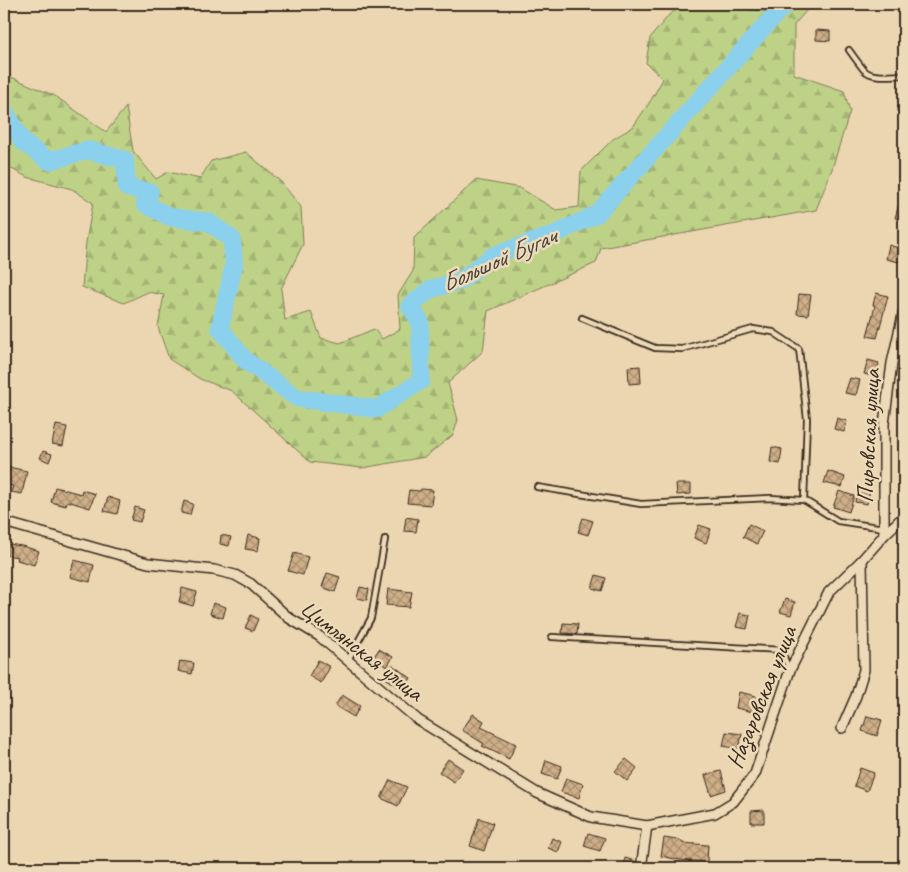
<svg xmlns="http://www.w3.org/2000/svg" width="908" height="872" font-family="Caveat,sans-serif">
<style>
.forest{fill:url(#forest-firs);stroke:#7c7e52}
.lines{fill:none;stroke-linecap:round;stroke-linejoin:round}
.stream{stroke:#6b8e9a;stroke-width:3}
.river{stroke:#8bd0ed;stroke-width:18}
.building{fill:url(#building-cross-hatch);stroke:#3b2a1e}
.service-casing{stroke:#3b2a1e;stroke-width:8}
.minor-casing{stroke:#3b2a1e;stroke-width:12}
.service{stroke:#eddab8;stroke-width:4.5}
.minor{stroke:#eddab8;stroke-width:9}
.labels{text-anchor:middle;stroke-width:5;stroke-linejoin:round;paint-order:stroke}
.street-label{font-size:24px;fill:#3b2a1e;stroke:#eddab8}
.water-label{font-size:25px;font-style:italic;fill:#47433d;stroke:#eddab8}
</style>
<defs>
<pattern id="forest-firs" width="22" height="20" patternUnits="userSpaceOnUse" patternTransform="scale(1.25)"><rect width="22" height="20" fill="#bed287"/><path d="M5 1l3.5 6h-7zM16 11l3.5 6h-7z" fill="#a4b474"/></pattern>
<pattern id="building-cross-hatch" width="8" height="8" patternUnits="userSpaceOnUse" patternTransform="scale(1.25)"><rect width="8" height="8" fill="#cfaf88"/><path d="M0 0l8 8M0 8l8-8" fill="none" stroke="#a98f6f"/></pattern>
</defs>
<rect width="100%" height="100%" fill="#ecd6b2"/>
<filter id="ink" filterUnits="userSpaceOnUse"><feTurbulence type="fractalNoise" baseFrequency=".02" numOctaves="2"/><feDisplacementMap in="SourceGraphic" scale="10" xChannelSelector="R" yChannelSelector="G"/><feConvolveMatrix kernelMatrix="1 2 1 2 8 2 1 2 1" color-interpolation-filters="sRGB"/></filter>
<g filter="url(#ink)">
<!-- forest -->
<path class="forest" d="M684,4H812L794,25V74L844,91L850,111L832,169L816,210L601,248L596,263L488,311L483,351L448,383L458,420L453,435L425,457L362,468L310,462L232,391L200,379L169,359L158,327L164,295L148,292L124,303L82,287L86,242L93,203L72,189L27,177L4,165V74L55,96L106,132L126,107L133,151L156,179L168,172L200,179L211,161L246,152L281,182L301,207L303,244L281,289L285,320L311,312L321,338L340,343L374,329L382,339L400,329L398,295L413,271L414,238L476,180L520,188L556,210L579,207L581,171L613,139L633,127L651,100L663,79L646,63L650,38L669,15Z"/>
<g class="lines">
<!-- stream -->
<path class="stream" d="M731,4C742,9 772,13 782,7"/>
<!-- river -->
<path class="river" d="M4,110L23,142L49,161L88,150L125,160L127,188L150,192L145,204L170,217L209,222L232,239L234,265L220,328L245,360L297,398L377,409L421,381L420,321L410,306L431,289L460,281L494,255L551,236L597,214L782,7L789,4"/>
</g>
<!-- building -->
<g class="building">
<path d="M816,30L830,31V41L816,40Z"/>
<path d="M902,193L904,194V221L895,218Z"/>
<path d="M889,245L902,249L899,262L886,259Z"/>
<path d="M876,293L888,296L877,338L867,336L875,306L873,305Z"/>
<path d="M799,294L811,295L808,315L797,314Z"/>
<path d="M868,360L879,363L875,377L864,374Z"/>
<path d="M640,366L641,383L629,384L628,367Z"/>
<path d="M850,378L860,380L856,395L845,393Z"/>
<path d="M837,418L847,421L844,432L834,429Z"/>
<path d="M56,425L67,427L63,446L52,444Z"/>
<path d="M772,447L782,449L780,464L770,462Z"/>
<path d="M43,451L52,454L49,462L40,458Z"/>
<path d="M4,466L27,471L22,494L11,492L13,486L4,484Z"/>
<path d="M828,471L845,477L842,487L824,483Z"/>
<path d="M676,484H691V494L677,495Z"/>
<path d="M55,487L81,494L82,490L95,494L90,508L67,501L66,506L51,502Z"/>
<path d="M858,487L870,489L867,504L855,502Z"/>
<path d="M421,489L433,490L431,505L407,503L409,490L420,491Z"/>
<path d="M839,491L854,496L849,512L833,507Z"/>
<path d="M108,497L120,501L117,514L104,511Z"/>
<path d="M184,501L193,504L190,515L181,513Z"/>
<path d="M135,507L144,510L140,522L131,520Z"/>
<path d="M406,517L418,519L416,532L404,531Z"/>
<path d="M583,518L593,521L588,535L578,532Z"/>
<path d="M749,524L763,531L757,544L743,537Z"/>
<path d="M699,525L711,529L706,543L694,538Z"/>
<path d="M221,535L231,537L229,546L220,544Z"/>
<path d="M248,535L260,538L258,551L245,549Z"/>
<path d="M8,544L22,546L39,551L34,565L17,560L18,557L6,555Z"/>
<path d="M294,553L308,557L303,575L288,571Z"/>
<path d="M74,560L94,565L90,582L70,577Z"/>
<path d="M327,573L340,577L335,592L322,587Z"/>
<path d="M596,575L606,578L602,591L592,588Z"/>
<path d="M360,587L369,589L367,600L357,598Z"/>
<path d="M182,588L197,592L193,606L179,602Z"/>
<path d="M388,589L412,592L409,607L386,605Z"/>
<path d="M785,599L795,602L791,615L780,612Z"/>
<path d="M213,603L226,607L223,618L210,614Z"/>
<path d="M740,613L750,615L747,629L736,627Z"/>
<path d="M251,615L258,619L253,631L245,628Z"/>
<path d="M563,623L578,624L577,634L562,633Z"/>
<path d="M379,649L393,657L387,667L373,658Z"/>
<path d="M318,660L330,667L321,683L309,676Z"/>
<path d="M180,661L194,663L192,674L178,671Z"/>
<path d="M392,665L411,678L403,690L384,677Z"/>
<path d="M739,692L756,696L753,712L736,708Z"/>
<path d="M342,695L360,706L354,717L335,706Z"/>
<path d="M473,714L484,721L481,727L516,744L509,759L482,746L484,744L462,730Z"/>
<path d="M867,716L882,720L877,736L862,731Z"/>
<path d="M726,732L742,734L739,749L723,746Z"/>
<path d="M448,759L463,769L454,782L439,772Z"/>
<path d="M626,759L637,768L627,781L615,771Z"/>
<path d="M546,760L562,766L557,779L542,774Z"/>
<path d="M860,768L874,773L867,791L854,786Z"/>
<path d="M721,771L726,790L711,795L705,775Z"/>
<path d="M566,778L583,784L579,798L561,792Z"/>
<path d="M390,780L407,787L398,806L381,798Z"/>
<path d="M764,810V823H751V811Z"/>
<path d="M479,818L493,823L484,851L470,846Z"/>
<path d="M588,833L605,838L600,851L584,846Z"/>
<path d="M552,838L562,842L558,852L548,848Z"/>
<path d="M664,838L682,841V843L708,845L707,862L679,860L661,856Z"/>
<path d="M625,858L635,861L633,868H623Z"/>
</g>
<g class="lines">
<defs>
<g id="service">
<path d="M849,50C854,57 859,64 864,70C873,79 892,75 904,75"/>
<path d="M582,318L655,348L682,349L753,329L773,332L799,349L807,419L804,500"/>
<path d="M537,487L641,504L770,498L804,500L838,521L884,528"/>
<path d="M552,637L781,650L789,669"/>
<path d="M348,660L371,618L385,539"/>
</g>
<g id="minor">
<path d="M4,522L148,563L214,570L235,575L251,584L289,618L319,636L418,720L537,793L591,817L647,826L715,813L733,802L755,774L790,670L829,592L862,560L884,535L904,516"/>
<path d="M884,535V424L892,363L904,310"/>
<path d="M842,728L856,696L864,670L862,560"/>
<path d="M641,868L647,826"/>
</g>
</defs>
<!-- service casing -->
<use href="#service" class="service-casing"/>
<!-- minor casing -->
<use href="#minor" class="minor-casing"/>
<!-- service -->
<use href="#service" class="service"/>
<!-- minor -->
<use href="#minor" class="minor"/>
</g>
</g>
<g class="labels">
<!-- street labels -->
<g class="street-label">
<text transform="translate(868 436) rotate(-87)" y="8">Пировская улица</text>
<text transform="translate(362 650) rotate(38)" y="8">Цимлянская улица</text>
<text transform="translate(761 697) rotate(-68)" y="8">Назаровская улица</text>
</g>
<!-- water labels -->
<g class="water-label">
<text transform="translate(498 259) rotate(-24)" y="9">Большой Бугач</text>
</g>
</g>
<!-- margin -->
<rect width="908" height="872" fill="none" stroke="#eddab8" stroke-width="20"/>
<rect x="10" y="10" width="888" height="852" fill="none" stroke="#3b2a1e" stroke-width="2" filter="url(#ink)"/>
</svg>
